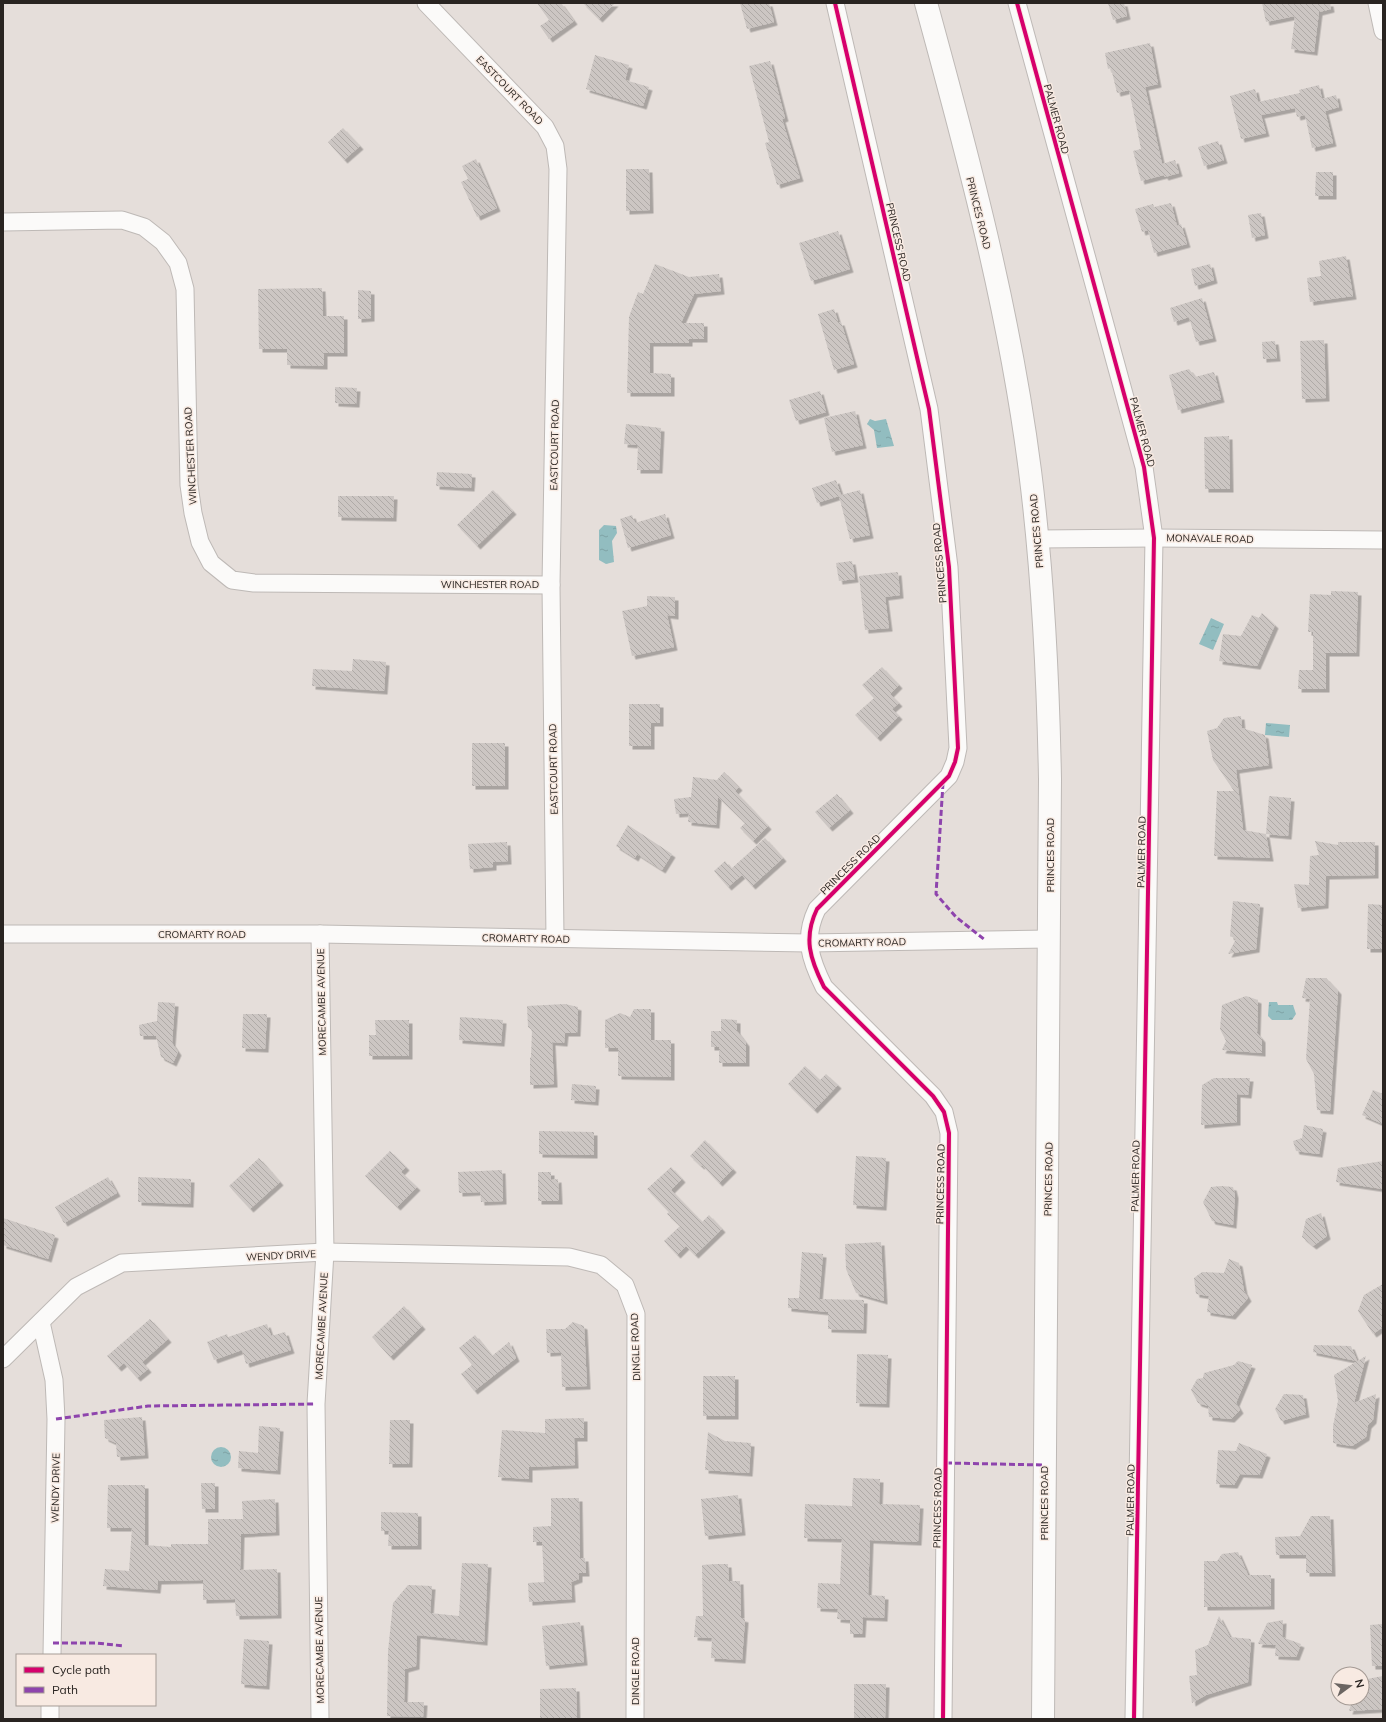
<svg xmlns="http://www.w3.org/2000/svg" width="1386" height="1722" font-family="Mulish,sans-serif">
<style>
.water{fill:url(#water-ripples)}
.building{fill:url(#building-back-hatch);filter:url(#shadow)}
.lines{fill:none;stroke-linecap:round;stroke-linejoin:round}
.street-casing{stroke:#beb9b6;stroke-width:19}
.secondary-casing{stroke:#beb9b6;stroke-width:24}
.street{stroke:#fbfaf9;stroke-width:17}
.secondary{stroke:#fbfaf9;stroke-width:22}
.quiet{stroke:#8e44ad;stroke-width:3;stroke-dasharray:6 3;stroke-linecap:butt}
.cycleway-casing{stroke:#f8eae2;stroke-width:6}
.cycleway{stroke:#d6006c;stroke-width:4}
.labels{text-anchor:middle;stroke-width:3;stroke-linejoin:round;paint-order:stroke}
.street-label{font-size:10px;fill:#292421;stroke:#f8eae2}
</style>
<defs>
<pattern id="water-ripples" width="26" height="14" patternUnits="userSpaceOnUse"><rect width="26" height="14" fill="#92bdc0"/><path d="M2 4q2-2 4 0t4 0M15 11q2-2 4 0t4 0" fill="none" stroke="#7ea2a5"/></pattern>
<pattern id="building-back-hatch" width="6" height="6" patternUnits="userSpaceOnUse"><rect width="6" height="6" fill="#ccc6c3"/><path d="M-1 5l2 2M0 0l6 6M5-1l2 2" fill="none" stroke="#afaaa7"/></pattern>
<filter id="shadow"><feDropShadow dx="3.5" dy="3.5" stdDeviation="0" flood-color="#0004"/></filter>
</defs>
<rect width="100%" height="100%" fill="#e5deda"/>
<!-- water -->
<g class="water">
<path d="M870,419L875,421L886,419L894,446L877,448L874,430L867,424Z"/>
<path d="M604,525L616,526L617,533L612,541L614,562L606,564L599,560V530Z"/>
<path d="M1211,618L1224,624L1213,650L1199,644Z"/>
<path d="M1266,723L1290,725L1289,737L1265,735Z"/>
<path d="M1269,1002H1277L1278,1005H1293L1296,1014L1292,1020H1272L1268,1016Z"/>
<circle cx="221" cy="1457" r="10"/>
</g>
<!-- building -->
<g class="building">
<path d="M537,3H561L574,21L549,39L540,26L549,20Z"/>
<path d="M583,3H615L599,19Z"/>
<path d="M740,3H769L774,22L747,29Z"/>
<path d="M1108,3H1124L1127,16L1113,20Z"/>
<path d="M1262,3H1330L1331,9L1319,12L1314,52L1291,49L1295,16L1266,22Z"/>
<path d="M1150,43L1158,84L1145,87L1162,164L1175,160L1179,173L1165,177L1164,175L1141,181L1133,151L1141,149L1129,90L1117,93L1111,68L1108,69L1105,53Z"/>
<path d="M595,55L629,65L625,80L649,87L643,106L586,89Z"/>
<path d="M770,61L785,118L782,119L800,178L777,185L765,143L769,142L749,66Z"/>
<path d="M1319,85L1322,99L1336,95L1339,107L1325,111L1333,143L1312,148L1305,115L1297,117L1295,108L1261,115L1266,133L1241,139L1230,96L1255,89L1258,102L1300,93L1299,90Z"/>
<path d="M343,128L360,146L344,160L328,142Z"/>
<path d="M1218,141L1224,160L1204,166L1198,147Z"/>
<path d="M476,159L497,208L477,217L461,182L468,179L462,166Z"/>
<path d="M626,169H649L650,210L626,211Z"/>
<path d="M1316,172H1333V196H1315Z"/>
<path d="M1171,203L1177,226L1181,224L1187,244L1154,253L1148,230L1142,232L1135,209L1153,204L1154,207Z"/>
<path d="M1261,213L1265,235L1252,238L1248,215Z"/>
<path d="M838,231L850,269L811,281L799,243Z"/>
<path d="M1346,256L1353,296L1310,302L1307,278L1321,276L1319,261Z"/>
<path d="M655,264L689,277L719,274L721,291L694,294L681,323H704V339H689V343H650V373L671,374V393H627L629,317L638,292L643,294Z"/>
<path d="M1210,264L1214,280L1195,286L1191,269Z"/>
<path d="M322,288L323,316H344V353H324V366L287,365V349H259L258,289Z"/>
<path d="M358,290L371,291V318L358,319Z"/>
<path d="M1202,298L1213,338L1196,342L1189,317L1174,322L1170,308Z"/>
<path d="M834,309L838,322H841L854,364L834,370L818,314Z"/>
<path d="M1324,340L1326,398L1302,399L1300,341Z"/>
<path d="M1275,341L1277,358L1263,359L1262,342Z"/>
<path d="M1189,369L1195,377L1214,372L1221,399L1178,410L1169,375Z"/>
<path d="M335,387L357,388L356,404L335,403Z"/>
<path d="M820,391L826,412L796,421L789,400Z"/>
<path d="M855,411L863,445L832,452L824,418Z"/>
<path d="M626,424L661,428L659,470H637L638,445L624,444Z"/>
<path d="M1229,436L1230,489H1205L1204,437Z"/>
<path d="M437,472L472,474L471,488L436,486Z"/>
<path d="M836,480L841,495L860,490L870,535L850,539L839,496L817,503L812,488Z"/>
<path d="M493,490L513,511L477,546L457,525Z"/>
<path d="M338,496H394L393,518L338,517Z"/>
<path d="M665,514L671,535L628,548L620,519L632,515L635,523Z"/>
<path d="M852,561L855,579L839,581L836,563Z"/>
<path d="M898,572L900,595L885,597L889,628L865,630L859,576Z"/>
<path d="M1331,591L1358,592L1356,653H1326V689H1298L1299,670H1313V632H1308L1310,594L1331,595Z"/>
<path d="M647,596L675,597V616L667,615L674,647L632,656L622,611L647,606Z"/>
<path d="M1262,613L1275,625L1257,666L1219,661L1223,634L1241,636L1252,615L1259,618Z"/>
<path d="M353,659L386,662L384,691L312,686L313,669L352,671Z"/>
<path d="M882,667L899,685L890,694L899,703L892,709L899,716L877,738L855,715L874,698L862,685Z"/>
<path d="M629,704H660V723H651V746H629Z"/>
<path d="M1241,716L1242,728L1265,735L1269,765L1236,770L1243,830L1266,834L1270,858L1214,856L1217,791H1234L1213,760L1207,731L1217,728L1224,718Z"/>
<rect x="472" y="743" width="33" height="43"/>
<path d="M724,772L739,787L735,791L768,826L753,841L740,828L745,823L718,797L716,825L688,822L689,813L676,814L674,799L691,797L693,777L717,780Z"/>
<path d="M837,794L850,810L829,828L815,812Z"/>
<path d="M1269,796L1291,798L1288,836L1266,834Z"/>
<path d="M628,825L672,854L662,870L637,854L635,858L616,846Z"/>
<path d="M765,838L783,858L752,886L742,875L728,887L714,871L725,861L731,869Z"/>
<path d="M1315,841L1338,845V842H1375V875L1326,876L1325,905L1298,908L1294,884L1309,885L1310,856L1319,855Z"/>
<path d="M507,842L508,861L493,862V867L470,869L468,844Z"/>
<path d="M1233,901L1260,904L1256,949L1228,954L1236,939L1230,936Z"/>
<path d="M1368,904L1383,905V949H1367Z"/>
<path d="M1306,978H1326L1338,991L1330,1111L1317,1110L1314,1074L1306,1059L1310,999L1302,998Z"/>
<path d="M1246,996L1258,1000L1257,1033L1262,1039V1053L1222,1050L1226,1041L1220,1029L1222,1005Z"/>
<path d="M158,1002L175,1003L172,1043L178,1052L173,1063L161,1057L156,1036H140L139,1025L157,1021Z"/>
<path d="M565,1004L578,1007L577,1033H565L564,1043L552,1042L554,1084L530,1085V1058L531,1057L532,1030L528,1027L527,1006Z"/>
<path d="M634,1009H651V1040H671V1077L618,1076V1048H605V1020L620,1013L630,1017Z"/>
<path d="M243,1014H267L265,1049L242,1048Z"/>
<path d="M460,1017L503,1020L501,1043L459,1040Z"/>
<path d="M721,1019L737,1020V1031L746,1043V1063H719V1047H711V1031H721Z"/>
<path d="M375,1020H409V1056H369V1035H376Z"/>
<path d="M805,1066L820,1080L826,1074L838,1085L814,1110L788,1084Z"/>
<path d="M1214,1078H1250L1248,1095L1237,1094V1122L1201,1125L1202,1085Z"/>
<path d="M572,1084L596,1086L595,1102L571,1100Z"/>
<path d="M1373,1090L1383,1094V1124L1362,1115Z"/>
<path d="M1304,1125L1323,1129L1319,1154L1296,1151L1293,1141L1302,1138Z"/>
<path d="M539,1131L594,1132V1155L539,1154Z"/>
<path d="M705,1140L733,1169L719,1183L702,1165L701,1166L690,1156Z"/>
<path d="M390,1151L406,1167L401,1172L417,1187L397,1207L365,1176Z"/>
<path d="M856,1156L886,1158L883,1207L853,1205Z"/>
<path d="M259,1158L280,1182L250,1209L229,1186Z"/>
<path d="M1383,1161V1189L1336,1182L1338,1168Z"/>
<path d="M671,1167L682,1179L671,1190L702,1222L709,1215L722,1229L695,1255L686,1246L677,1255L664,1241L680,1226L667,1214L669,1212L647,1189Z"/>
<path d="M502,1170L503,1201L481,1202L480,1192L459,1193L458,1172Z"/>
<path d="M538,1172H551V1180L558,1179L559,1201H538Z"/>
<path d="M108,1177L117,1193L64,1223L55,1207Z"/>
<path d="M138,1177L191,1179L190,1204L138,1202Z"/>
<path d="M1221,1186L1233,1187L1235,1195L1233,1225L1212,1221L1203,1202L1211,1187Z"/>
<path d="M1321,1213L1327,1236L1313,1246L1302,1237L1306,1219Z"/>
<path d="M3,1218L55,1235L48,1259L3,1245Z"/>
<path d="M881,1242L884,1301L856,1293L846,1269L845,1244Z"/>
<path d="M802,1252L823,1254L819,1299L864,1300L863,1330L828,1329V1312L788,1308V1298H799Z"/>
<path d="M1229,1259L1239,1263L1244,1291L1248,1298L1232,1316L1207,1312L1209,1296L1196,1294L1194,1278L1202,1272L1224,1273Z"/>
<path d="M1383,1284V1327L1373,1334L1358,1311L1364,1295Z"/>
<path d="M404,1306L422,1326L390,1357L372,1337Z"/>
<path d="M150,1319L168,1339L142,1362L148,1369L137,1378L124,1363L118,1368L107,1356Z"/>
<path d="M573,1322L584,1326L587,1386L562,1387L561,1352L547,1353L546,1329H565Z"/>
<path d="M267,1324L271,1336L285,1332L291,1350L246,1364L242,1350L214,1360L207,1342L227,1334L228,1337Z"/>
<path d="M475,1335L492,1356L509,1342L516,1358L474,1391L461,1374L472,1365L459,1348Z"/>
<path d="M1314,1345L1351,1346L1357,1361L1313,1352Z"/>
<path d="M857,1354L888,1355L886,1404L856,1403Z"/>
<path d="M1366,1356L1354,1403L1376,1394L1373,1420L1368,1425L1366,1437L1352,1446L1333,1443V1426L1338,1401L1334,1375Z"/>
<path d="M1238,1361L1252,1365L1236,1403L1240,1410L1231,1419L1209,1417L1208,1406L1198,1403L1191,1390L1197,1379L1203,1378L1204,1373L1234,1365Z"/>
<rect x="703" y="1376" width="32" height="40"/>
<path d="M1284,1394L1303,1395L1306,1414L1281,1421L1275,1409Z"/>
<path d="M142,1417L145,1455L117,1457L116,1443L105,1438L104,1420Z"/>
<path d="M584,1418V1438H574L575,1465L529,1467V1479L498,1477L502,1430L545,1433V1419Z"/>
<path d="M390,1420H410L409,1464H389Z"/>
<path d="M259,1426L280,1428L277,1471L238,1468L239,1451L258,1453Z"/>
<path d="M708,1432L725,1441L751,1443L749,1473L705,1470Z"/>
<path d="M1239,1443L1267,1454L1259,1475L1240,1474L1234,1485L1216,1484L1218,1450L1236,1451Z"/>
<path d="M853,1478L880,1479L879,1504L920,1505L918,1542L870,1540L868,1595L885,1596L884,1618L863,1617L862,1634H850V1620L837,1619L838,1609L817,1608L818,1583L840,1584L842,1539L804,1538L805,1504L852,1506Z"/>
<path d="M201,1483H215V1509H202Z"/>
<path d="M108,1485H145V1545L171,1547V1544H208V1519H243L242,1501L275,1499L276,1532L241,1534L240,1570L277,1569L278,1615L236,1616L235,1599L203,1600V1580L158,1581L157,1590L103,1586L105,1569L129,1571L132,1528H107Z"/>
<path d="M738,1495L742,1532L705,1536L701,1499Z"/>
<path d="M551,1498H579L580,1558H585L586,1573H579V1579L571,1582L572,1599L529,1602L528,1583L544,1582L542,1542H533V1527L551,1526Z"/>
<path d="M381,1512L418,1513V1546H388L389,1531H381Z"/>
<path d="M1311,1516H1330L1332,1573H1306V1555H1276L1275,1537L1300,1536Z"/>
<path d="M1238,1552L1248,1575H1271V1606L1204,1607V1561H1217L1222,1554Z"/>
<path d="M462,1563L488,1564L484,1642L417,1635L416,1666L405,1669L404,1702H424L423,1717L387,1716L388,1651L393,1603L408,1585L432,1586L430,1613L459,1616Z"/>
<path d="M716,1564H728L729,1581H740L741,1618L745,1619L742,1660L711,1658L712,1638L694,1637L696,1616H703L702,1565Z"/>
<path d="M1219,1616L1230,1637L1251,1639L1248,1682L1206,1695L1192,1703L1189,1676L1197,1675L1195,1650L1208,1645Z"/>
<path d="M1283,1620L1282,1637L1301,1644L1296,1657L1275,1656L1276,1645L1258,1644L1267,1623Z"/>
<path d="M580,1622L584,1662L546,1666L542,1626Z"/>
<path d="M1383,1624V1666H1372L1370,1625Z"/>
<path d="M244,1639L269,1641L266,1686L241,1684Z"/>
<path d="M1383,1676V1709L1349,1711L1353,1698H1362V1680Z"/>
<path d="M854,1684H886L885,1719H854Z"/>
<path d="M576,1688L577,1719H540V1689Z"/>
</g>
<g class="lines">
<defs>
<g id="street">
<path d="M426,3L545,127L555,146L558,169L551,585L555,938"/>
<path d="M835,3L929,409L949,567L958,748L955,762L949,776L817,909C803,938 810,959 824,987L933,1096L944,1112L949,1133L943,1719"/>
<path d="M1017,3L1144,467L1154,538L1134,1719"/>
<path d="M1377,3L1383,31"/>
<path d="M3,222L122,220L144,227L163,242L178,263L185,289L189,485L193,513L200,542L211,563L232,580L254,583L551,585"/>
<path d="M1038,539L1154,538L1383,540"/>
<path d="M3,934H320L809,943L1049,939"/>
<path d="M320,934L325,1252L316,1404L320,1719"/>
<path d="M41,1322L54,1380L56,1419L52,1655"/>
<path d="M3,1359L76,1287L122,1263L325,1252L569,1257L601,1265L625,1285L636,1314L635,1719"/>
<path d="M50,1719V1705"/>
</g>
<path id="secondary" d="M926,3C968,156 1010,313 1030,471C1043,573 1048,676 1050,779L1043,1719"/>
</defs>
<!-- street casing -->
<use href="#street" class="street-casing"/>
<!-- secondary casing -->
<use href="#secondary" class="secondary-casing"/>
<!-- street -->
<use href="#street" class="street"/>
<!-- secondary -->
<use href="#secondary" class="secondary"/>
<!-- quiet -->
<g class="quiet">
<path d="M943,783L936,894L956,917L985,940"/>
<path d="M56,1419L148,1406L316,1404"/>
<path d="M946,1463L1044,1465"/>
<path d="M53,1643H96L124,1646"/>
</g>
<defs>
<g id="cycleway">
<path d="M835,3L929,409L949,567L958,748L955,762L949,776L817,909C803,938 810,959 824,987L933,1096L944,1112L949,1133L943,1719"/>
<path d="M1017,3L1144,467L1154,538L1134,1719"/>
</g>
</defs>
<!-- cycleway casing -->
<use href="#cycleway" class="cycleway-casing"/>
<!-- cycleway -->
<use href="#cycleway" class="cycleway"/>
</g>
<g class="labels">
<!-- street labels -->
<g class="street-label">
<text transform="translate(510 90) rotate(46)" y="4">EASTCOURT ROAD</text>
<text transform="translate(1057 119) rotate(75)" y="4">PALMER ROAD</text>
<text transform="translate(979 213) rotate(76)" y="4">PRINCES ROAD</text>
<text transform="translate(899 242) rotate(77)" y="4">PRINCESS ROAD</text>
<text transform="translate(1143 432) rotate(75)" y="4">PALMER ROAD</text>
<text transform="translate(554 445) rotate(-89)" y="4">EASTCOURT ROAD</text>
<text transform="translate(190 456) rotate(-93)" y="4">WINCHESTER ROAD</text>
<text transform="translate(1036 531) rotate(-95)" y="4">PRINCES ROAD</text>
<text transform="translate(1210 538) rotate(1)" y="4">MONAVALE ROAD</text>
<text transform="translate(939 563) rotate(-95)" y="4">PRINCESS ROAD</text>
<text x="490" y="588">WINCHESTER ROAD</text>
<text transform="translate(553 769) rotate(-91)" y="4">EASTCOURT ROAD</text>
<text transform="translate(1141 852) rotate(-89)" y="4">PALMER ROAD</text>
<text transform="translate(1050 855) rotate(-90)" y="4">PRINCES ROAD</text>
<text transform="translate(850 864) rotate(-45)" y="4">PRINCESS ROAD</text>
<text x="202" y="938">CROMARTY ROAD</text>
<text transform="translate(526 938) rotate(1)" y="4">CROMARTY ROAD</text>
<text transform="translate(862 942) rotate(-1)" y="4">CROMARTY ROAD</text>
<text transform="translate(321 1002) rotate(-91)" y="4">MORECAMBE AVENUE</text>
<text transform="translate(1135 1176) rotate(-89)" y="4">PALMER ROAD</text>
<text transform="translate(1048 1179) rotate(-89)" y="4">PRINCES ROAD</text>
<text transform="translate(940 1184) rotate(-89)" y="4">PRINCESS ROAD</text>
<text transform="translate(281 1255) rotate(-3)" y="4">WENDY DRIVE</text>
<text transform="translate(321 1326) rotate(-87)" y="4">MORECAMBE AVENUE</text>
<text transform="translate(635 1347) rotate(-92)" y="4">DINGLE ROAD</text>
<text transform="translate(55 1488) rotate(-89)" y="4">WENDY DRIVE</text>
<text transform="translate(1130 1500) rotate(-89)" y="4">PALMER ROAD</text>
<text transform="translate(1044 1503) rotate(-90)" y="4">PRINCES ROAD</text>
<text transform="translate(937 1508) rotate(-89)" y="4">PRINCESS ROAD</text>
<text transform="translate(319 1650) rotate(-91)" y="4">MORECAMBE AVENUE</text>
<text transform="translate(635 1671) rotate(-90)" y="4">DINGLE ROAD</text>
</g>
</g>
<!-- border -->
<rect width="1386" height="1722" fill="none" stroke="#292421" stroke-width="8"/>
<!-- legend -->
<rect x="16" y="1654" width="140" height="52" fill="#f8eae2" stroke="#a59b95"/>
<rect x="24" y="1667" width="20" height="6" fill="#d6006c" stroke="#a59b95"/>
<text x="52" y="1674" font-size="12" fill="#292421">Cycle path</text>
<rect x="24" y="1687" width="20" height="6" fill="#8e44ad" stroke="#a59b95"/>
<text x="52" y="1694" font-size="12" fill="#292421">Path</text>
<!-- north arrow -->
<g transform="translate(1350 1686) rotate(75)"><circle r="19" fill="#f8eae2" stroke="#a59b95"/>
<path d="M0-3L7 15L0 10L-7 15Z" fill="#6b6562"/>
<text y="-6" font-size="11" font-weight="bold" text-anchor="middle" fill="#292421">N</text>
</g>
</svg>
